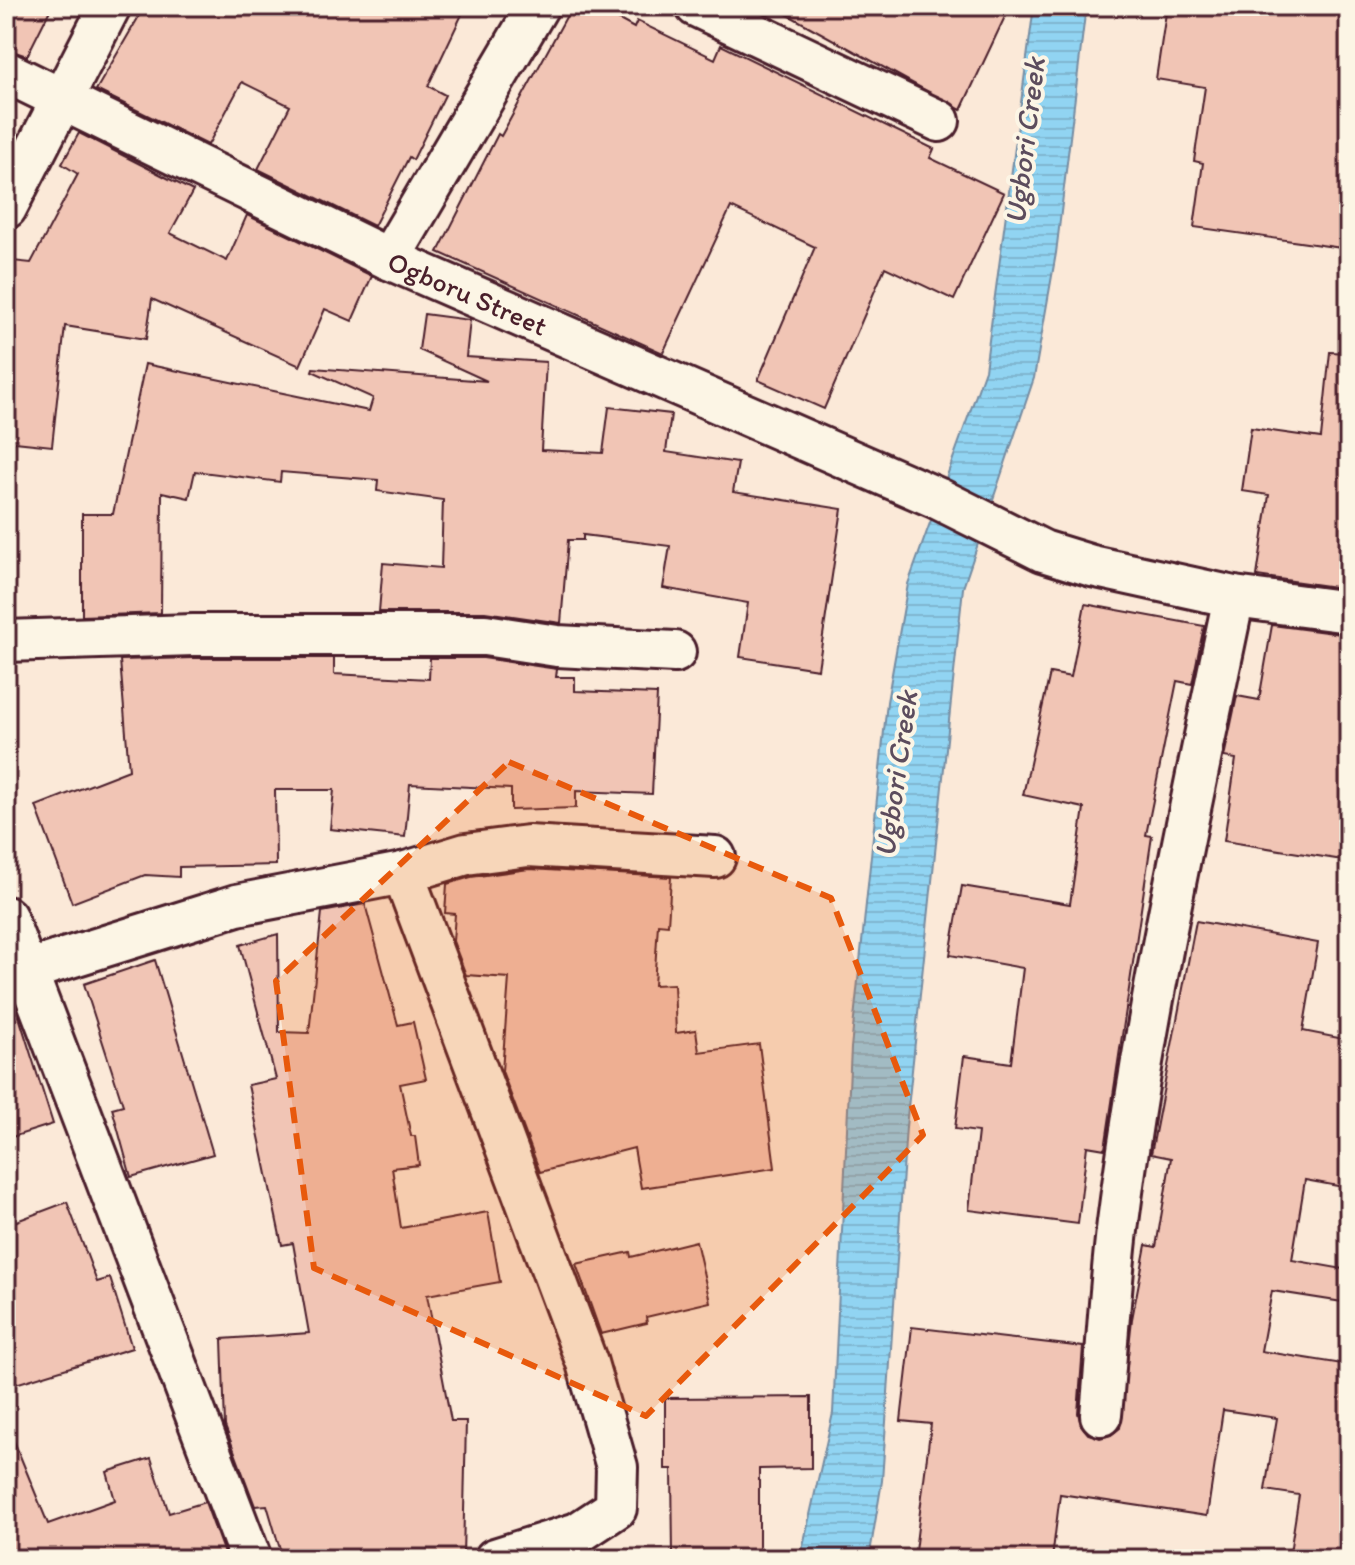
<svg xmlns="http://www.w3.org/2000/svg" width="1355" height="1565" font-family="Itim,sans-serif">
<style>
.water{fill:url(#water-rules);stroke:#758ca2;stroke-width:2}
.building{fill:#f1c5b5;stroke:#4a1f2b;stroke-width:2}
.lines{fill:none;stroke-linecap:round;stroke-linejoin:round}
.minor-casing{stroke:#4a1f2b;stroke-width:46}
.minor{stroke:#fcf5e5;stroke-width:40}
.marked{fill:#e8590c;fill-opacity:0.2;stroke:#e8590c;stroke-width:6;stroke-dasharray:16 10;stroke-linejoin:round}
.labels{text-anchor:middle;stroke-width:8;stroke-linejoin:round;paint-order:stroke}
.street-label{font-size:28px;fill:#4a1f2b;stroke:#fcf5e5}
.water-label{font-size:30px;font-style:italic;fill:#5c4c5d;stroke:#fcf5e5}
</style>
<defs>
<pattern id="water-rules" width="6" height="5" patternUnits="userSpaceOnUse" patternTransform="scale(2)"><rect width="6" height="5" fill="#91d4f2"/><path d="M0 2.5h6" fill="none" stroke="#7fb6d0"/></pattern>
</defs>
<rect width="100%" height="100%" fill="#fbe9d8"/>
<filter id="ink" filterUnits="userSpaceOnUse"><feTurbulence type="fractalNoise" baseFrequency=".0125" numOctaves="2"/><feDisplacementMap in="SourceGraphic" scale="16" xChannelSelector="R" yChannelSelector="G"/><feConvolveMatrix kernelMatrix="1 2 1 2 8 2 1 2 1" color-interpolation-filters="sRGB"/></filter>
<g filter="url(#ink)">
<!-- water -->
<path class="water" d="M1034,6H1086L1056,253L1034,378L963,588L906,1127L882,1481L869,1559H800L833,1413L851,1048L887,702L908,584L985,370Z"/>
<!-- building -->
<g class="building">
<path d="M6,6H52L27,56L6,49Z"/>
<path d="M145,6H466L428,86L445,95L413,160L409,157L374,226L258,169L290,106L242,82L208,145L96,90Z"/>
<path d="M572,6H594L634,28L637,21L715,59L721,45L934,149L930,158L1004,193L954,300L885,267L824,409L758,380L815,247L731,207L663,353L438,252L498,134L501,136Z"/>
<path d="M772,6H1010L961,110Z"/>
<path d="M1167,6H1349V249L1194,227L1203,163L1194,161L1205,87L1156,79Z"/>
<path d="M79,133L193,191L170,233L227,261L247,215L372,276L352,321L325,309L300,366L152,299L146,339L65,326L52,446L6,441V306L13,261L31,263L78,174L62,164Z"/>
<path d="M424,314L470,320L466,357L546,362L541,450L603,453L609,407L671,414L666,452L738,463L733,492L842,509L818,669L740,657L748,603L663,588L670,546L583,535V540H568L561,623L485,612H379L383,563L441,568L443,500L377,491L378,480L281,472L280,482L195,471L189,498L162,492L161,613L82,616V514H113L145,364L369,411L373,398L312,371L313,368L487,381L419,350Z"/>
<path d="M1330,352L1349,353V589L1257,576L1269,495L1242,491L1251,428L1321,438Z"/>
<path d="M1085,604L1204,626L1192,684L1177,681L1146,835L1152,836L1105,1149L1087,1146L1078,1224L969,1210L978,1132L955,1129L964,1056L1011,1063L1023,968L950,955L962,886L1070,904L1084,808L1023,795L1050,673L1071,677Z"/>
<path d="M1272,625L1349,635V861L1224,841L1236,759L1224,757L1237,696L1259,700Z"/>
<path d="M193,658H334V674L429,679L430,658H483L557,669L556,677H575V691L657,694L652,794L576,791V808L511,810V789L410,784L405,837L330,829L334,790H275L276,865L179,867V877L145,875L72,903L36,806L129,770L120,660Z"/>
<path d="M529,869L671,877L668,925L658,924L654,985L674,984L676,1033L696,1030L699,1052L759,1044L775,1168L641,1188L634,1148L540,1172L502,1071L509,978L466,975L453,941L455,914L445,913L447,884L471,877Z"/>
<path d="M365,904L398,1025L413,1022L426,1079L400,1084L411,1136H415L419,1165L392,1168L401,1228L488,1212L500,1282L427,1295L451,1421H466L463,1557L341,1555L342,1559H283L267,1505L255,1506L225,1426L222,1339L309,1333L293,1243L282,1245L248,1085L276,1079L240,945L278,934L279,1032L309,1033L322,912Z"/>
<path d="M1196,921L1318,943L1303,1031L1349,1040V1188L1305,1180L1292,1260L1349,1270V1303L1272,1291L1261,1351L1349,1365V1559H1289L1299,1495L1265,1490L1277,1418L1223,1410L1207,1516L1060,1494L1052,1559H914L931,1424L901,1421L912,1327L1083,1347L1078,1413L1081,1425L1088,1434L1100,1438L1111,1435L1120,1428L1132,1319L1146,1245L1156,1247L1171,1158L1151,1154Z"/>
<path d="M155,960L213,1154L131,1177L112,1108L123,1105L84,984Z"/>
<path d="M6,999H13L15,1004L53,1124L6,1139Z"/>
<path d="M67,1202L97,1282L110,1278L132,1348L6,1387V1225Z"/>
<path d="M696,1241L710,1302L646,1317L647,1323L601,1334L576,1264L630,1252L631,1257Z"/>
<path d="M811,1397V1468L759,1469V1554L673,1555L672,1469H665V1398Z"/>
<path d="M9,1429L48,1524L115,1500L107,1472L151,1458L169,1513L205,1502L226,1559H6V1430Z"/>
</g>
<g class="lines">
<defs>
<g id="minor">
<path d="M696,6L939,121"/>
<path id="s1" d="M6,72L389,259L937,498L1043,551L1092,566L1234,597L1349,612"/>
<path d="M6,208L110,6"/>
<path d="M389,259L538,6"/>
<path d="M6,641L193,635H485L557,646L675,652"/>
<path d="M403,873L587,1363L617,1467L616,1508L578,1533L495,1559"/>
<path d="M6,917L251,1559"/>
<path d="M6,977L237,905L403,873L466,854L528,846L715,857"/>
<path d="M1101,1415C1107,1351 1110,1286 1118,1222C1145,1012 1191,804 1234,597"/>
</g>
</defs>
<!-- minor casing -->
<use href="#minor" class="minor-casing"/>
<!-- minor -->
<use href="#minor" class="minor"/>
</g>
</g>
<!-- marked area -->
<path class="marked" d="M509,762L831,898L923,1135L646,1416L314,1268L276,981Z"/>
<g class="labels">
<!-- street labels -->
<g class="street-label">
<text dy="10" stroke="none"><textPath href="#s1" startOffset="512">Ogboru Street</textPath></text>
</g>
<!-- water labels -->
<g class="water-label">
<text transform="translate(1025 141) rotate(-83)" y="10">Ugbori Creek</text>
<text transform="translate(896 774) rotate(-82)" y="10">Ugbori Creek</text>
</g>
</g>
<!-- margin -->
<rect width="1355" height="1565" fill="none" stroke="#fcf5e5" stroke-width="32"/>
<rect x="16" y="16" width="1323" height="1533" fill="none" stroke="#4a1f2b" stroke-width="3" filter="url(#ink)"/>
</svg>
